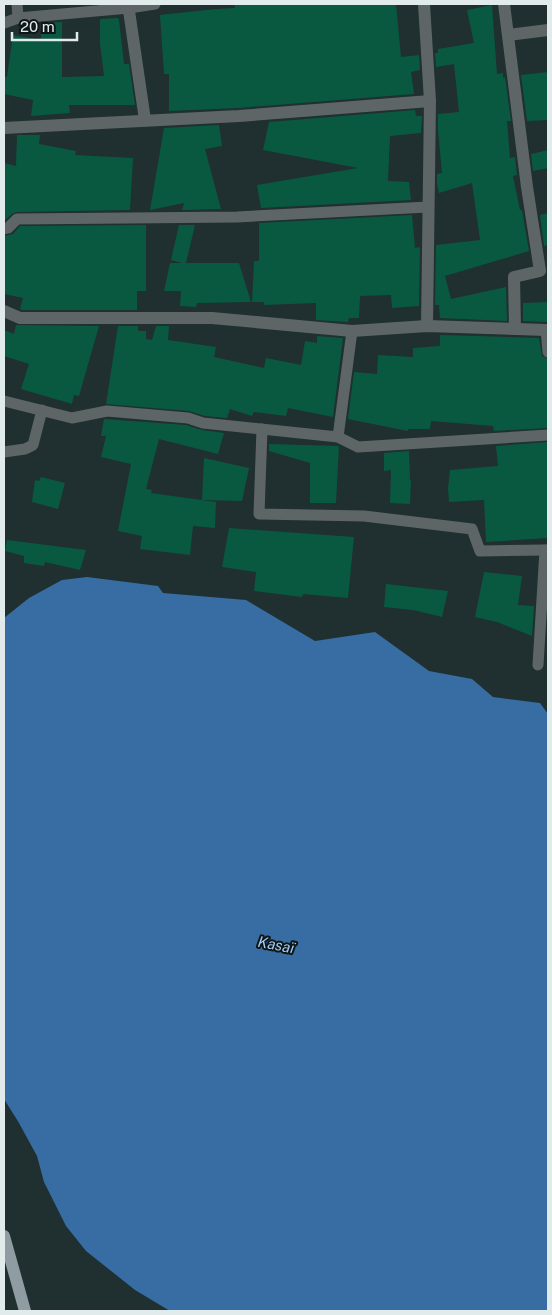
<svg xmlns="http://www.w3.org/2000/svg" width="552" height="1315" font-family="'Public Sans',sans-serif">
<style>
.water{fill:#376da3}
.building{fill:#095941}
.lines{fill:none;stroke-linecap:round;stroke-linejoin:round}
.lane{stroke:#5e6567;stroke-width:11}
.street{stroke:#5e6567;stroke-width:12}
.primary{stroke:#8f9da2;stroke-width:12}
.labels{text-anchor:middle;stroke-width:4;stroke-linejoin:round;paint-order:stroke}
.water-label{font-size:15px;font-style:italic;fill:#a1cdfa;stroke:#0f1616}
</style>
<rect width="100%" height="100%" fill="#202f2f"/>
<!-- water -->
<path class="water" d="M87,577L158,586L163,593L246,600L315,641L375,632L429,671L472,679L493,697L540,703L548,714V1311H170L135,1290L86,1251L66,1226L44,1182L37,1156L19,1123L4,1099V618L29,598L62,580Z"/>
<!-- building -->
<g class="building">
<path d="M234,4H396L401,57L419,55L420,70L411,72L414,94L238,108L169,111V74H164L160,15L216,9L235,8Z"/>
<path d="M492,5L497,74L503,73V78L505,77L511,121H507L510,158L515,157L517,175L513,176L520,210H522L529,251L445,276L451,299L506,287L507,321L440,318L439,305H435L436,245L480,240L472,183L439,193L437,184V174L442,173L438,131V114L459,112L454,64L436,67L435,53H438V49L474,43L467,10Z"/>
<path d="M118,18L119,20L124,64H129L135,105H69L70,113L31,116L33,100L4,94V76L7,77L13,35L41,40V23L62,22V77L104,76L100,43V19Z"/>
<path d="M548,72V120L527,121L521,75Z"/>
<path d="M415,110L416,116H422L421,133L390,136L388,181L409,182L411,200L261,208L257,185L358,168L263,150L269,122Z"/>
<path d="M219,125L222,146L205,149L221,209L182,210L184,203L150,210L164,128Z"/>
<path d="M17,135H40L39,144L76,151L75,155L133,158L130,210L17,212L12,214L4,221V163L16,166Z"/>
<path d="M548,150V168L533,171L531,154Z"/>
<path d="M548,213V245L544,246L540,215Z"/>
<path d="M412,215L415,248L420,247L419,306L392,308L391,295L360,296L359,318H349L348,322L316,320V303L264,305V302H252L254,261H259V223Z"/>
<path d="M146,225V291H137V310H22L20,309L23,298L4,294V236L13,234L20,226Z"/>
<path d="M179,225H195L186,263H239L251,302L197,303L196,307L180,306L181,291H164L170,263H182L171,260Z"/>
<path d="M548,302V322L523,321V303Z"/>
<path d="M16,325L99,326L79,396L74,395L72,404L21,389L29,364L4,356V330L14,334Z"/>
<path d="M118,326H138V331H146V339L152,340L156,326H169L168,340L216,347L214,357L264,368L266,358L301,365L305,341L317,343V336L343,338L333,417L288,408L286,416L254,412L252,416L230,409L227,418L205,416L189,411L106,404Z"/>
<path d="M440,335L539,338L542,356L548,359V428L494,431L493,426L431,421L430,429H408V431L348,419L354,372L377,374L378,355L413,357V348L440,346Z"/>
<path d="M104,419L186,425L202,430L224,433L218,454L159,439L146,489L152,490L151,493L216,502L215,528L193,526L190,555L140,549L142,536L118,531L131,464L101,457L106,436H101Z"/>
<path d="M548,442V538L486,542L484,500L449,502L448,488L450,470L498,466L496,446Z"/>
<path d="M269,444L339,446L336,503H310V463L269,451Z"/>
<path d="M409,451L410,480H411L410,504L390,503L391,470L384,471V453Z"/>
<path d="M204,458L249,468L242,501L202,500Z"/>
<path d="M41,477L65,483L58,509L32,502L35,480L39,481Z"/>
<path d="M229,528L354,537L348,598L303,594L302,597L254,591L256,572L222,567Z"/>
<path d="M7,540L86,550L80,570L45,562L44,566L24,563V556L5,551Z"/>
<path d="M484,572L522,576L518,605L534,606L532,636L497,622L475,617Z"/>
<path d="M386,584L448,591L442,617L413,610L384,607Z"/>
</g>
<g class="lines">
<!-- lane -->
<g class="lane">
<path d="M17,4L18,18L129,8L155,4"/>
<path d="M4,23L18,18"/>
<path d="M4,229L8,228L17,219L237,217L428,207"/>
<path d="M548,330H546L548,352"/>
<path d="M4,401L72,418L107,411L188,418L203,423L338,437L358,447L548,435"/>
<path d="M262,429L259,514L364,516L472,529L480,551L545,550"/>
<path d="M338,437L352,331"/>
<path d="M4,452L25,449L33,445L42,410"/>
<path d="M538,665L545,550H548"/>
</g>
<!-- street -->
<g class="street">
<path d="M128,4L145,120"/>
<path d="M424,4L430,101L427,326"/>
<path d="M504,4L527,187L540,271L514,277L515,329"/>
<path d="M508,35L548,30"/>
<path d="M4,128L239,116L430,101"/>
<path d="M4,311L20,318H212L352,331L427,326L546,330"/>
</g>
<!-- primary -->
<path class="primary" d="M4,1236L25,1311"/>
</g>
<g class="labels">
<!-- water labels -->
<g class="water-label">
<text transform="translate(276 945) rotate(11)" y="5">Kasaï</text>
</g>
</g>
<!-- border -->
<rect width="552" height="1315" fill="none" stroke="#e2ebeb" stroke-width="10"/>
<!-- scale -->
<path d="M12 32v8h65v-8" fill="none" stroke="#e2ebeb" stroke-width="2.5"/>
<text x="20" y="32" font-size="15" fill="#e2ebeb" stroke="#0f1616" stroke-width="4" paint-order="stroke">20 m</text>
</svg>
